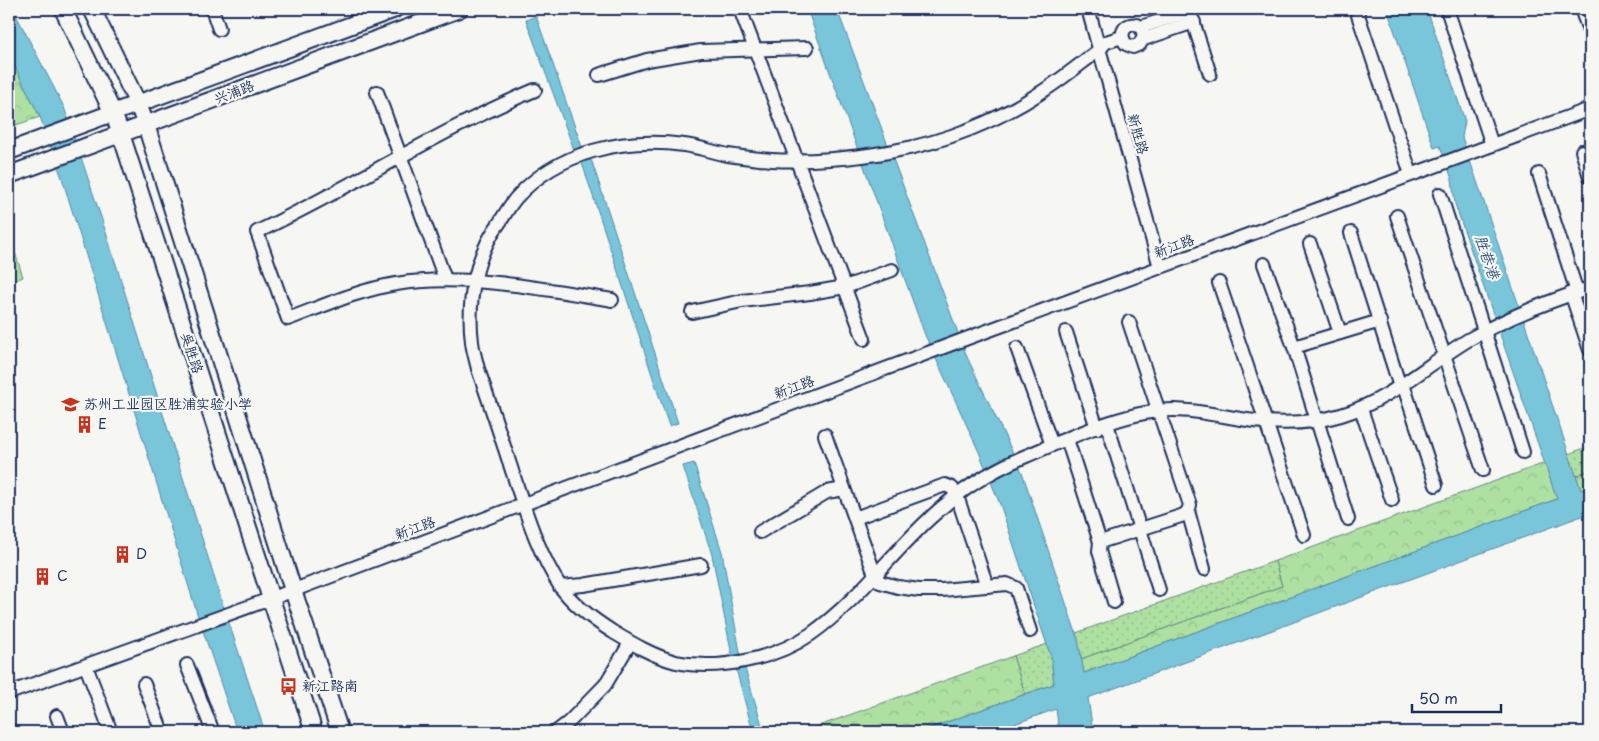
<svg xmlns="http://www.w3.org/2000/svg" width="1599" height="741" font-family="'Playpen Sans','LXGW WenKai TC',sans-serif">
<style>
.grass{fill:url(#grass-dots);stroke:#648880}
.forest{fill:url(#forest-crowns);stroke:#648880}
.park{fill:#aee0a1;stroke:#648880}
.water{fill:#79c5d9;stroke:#5389a8}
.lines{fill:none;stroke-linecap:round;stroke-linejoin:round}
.minor-casing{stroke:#1b2f5e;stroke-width:16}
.major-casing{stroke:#1b2f5e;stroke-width:20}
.minor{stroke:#f6f6f2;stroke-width:12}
.major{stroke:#f6f6f2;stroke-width:16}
.labels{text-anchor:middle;stroke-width:4.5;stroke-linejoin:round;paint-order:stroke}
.street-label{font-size:14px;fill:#1b2f5e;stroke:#f6f6f2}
.poi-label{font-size:14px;fill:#1b2f5e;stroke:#f6f6f2;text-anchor:start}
.water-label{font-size:15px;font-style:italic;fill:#32547d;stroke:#f6f6f2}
</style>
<defs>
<pattern id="grass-dots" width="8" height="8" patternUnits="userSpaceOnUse" patternTransform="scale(1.25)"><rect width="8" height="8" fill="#aee0a1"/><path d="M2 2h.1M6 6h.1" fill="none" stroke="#95c08d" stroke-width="1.8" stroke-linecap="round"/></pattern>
<pattern id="forest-crowns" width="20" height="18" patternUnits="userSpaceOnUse" patternTransform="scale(1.25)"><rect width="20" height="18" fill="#aee0a1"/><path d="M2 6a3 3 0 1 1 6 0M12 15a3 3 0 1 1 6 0" fill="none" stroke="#95c08d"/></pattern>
</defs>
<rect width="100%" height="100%" fill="#f6f6f2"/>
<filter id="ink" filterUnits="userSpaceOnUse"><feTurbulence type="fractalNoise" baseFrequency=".02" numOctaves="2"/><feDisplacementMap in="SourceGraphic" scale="10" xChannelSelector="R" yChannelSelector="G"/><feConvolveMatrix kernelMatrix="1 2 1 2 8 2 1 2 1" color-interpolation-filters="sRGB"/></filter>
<g filter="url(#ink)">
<!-- grass -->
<g class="grass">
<path d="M1590,446V470L1576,476L1568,454Z"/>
<path d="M1275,561L1282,586L1081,659L1076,633Z"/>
<path d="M1047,644L1051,656L1054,684L1025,694L1013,656Z"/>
</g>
<!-- forest -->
<g class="forest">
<path d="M9,55L40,117L13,126L9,120V91L13,89L9,78Z"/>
<path d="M1545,463L1557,499L1084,673L1081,659L1282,586L1275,561Z"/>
<path d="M1590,470V487L1581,490L1576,476Z"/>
<path d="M1013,656L1025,694L919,732H802Z"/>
</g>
<!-- park -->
<path class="park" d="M9,234L23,277L9,283Z"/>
<!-- water -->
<g class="water">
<path d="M9,9H13L64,107L103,223L222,602L265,732H237L196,610L62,178L40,117L9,55Z"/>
<path d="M807,9H837L967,357L1022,472L1078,639L1084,673L1557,499L1455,204L1452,179L1440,146L1434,148L1387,9H1427L1465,121L1462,137L1581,490L1590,487V513L1088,698L1093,732H1059L1056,709L992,732H919L1054,684L1051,657L1001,507L979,452L925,335Z"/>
<path d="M536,16L582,147L592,162L678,423L669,426L583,166L573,147L526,20Z"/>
<path d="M694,463L722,552L740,652L764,732H753L731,650L712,555L683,466Z"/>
</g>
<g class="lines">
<defs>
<g id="minor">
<path d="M212,9L219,29"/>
<path d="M740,9L864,339"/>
<path d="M1088,9L1160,267"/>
<path d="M1189,9L1210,74"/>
<path d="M1356,9L1411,174"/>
<path d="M1447,9L1492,145"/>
<path d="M1581,9L1590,33"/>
<path d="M1141,27L1144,35L1140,44L1133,47L1126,44C1117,32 1128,19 1141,27L1190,11"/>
<path d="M1122,37L1106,42L1099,50C1080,64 1061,80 1040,93C997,121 945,142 894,151C857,158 809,162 772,160C757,159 742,157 728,155C713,152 699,147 684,145C624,137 558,151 516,198C510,205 505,214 500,222C475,255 467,301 472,342C473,351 476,360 478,369C492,409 505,449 518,489C529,522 541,557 560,586C573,605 594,620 613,632C633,644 653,656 676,662C719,671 775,659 811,634C855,603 888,558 927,521C955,494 990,471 1026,456C1069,438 1127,410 1174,410C1204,410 1234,420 1264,422C1289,424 1318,422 1341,415C1389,401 1425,366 1468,340C1506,318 1549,301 1590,288"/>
<path d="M1144,39L1194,22"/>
<path d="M599,75L647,60L701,51L807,48"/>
<path d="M535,90C439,130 352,187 257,232L288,319C323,306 359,290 396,284C465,273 544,289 612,300"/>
<path d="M377,92L445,279"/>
<path d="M1582,151L1590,177"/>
<path d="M1539,174L1577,292"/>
<path d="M1440,194L1523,452"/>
<path d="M1397,216L1483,470"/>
<path d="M1351,233L1400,387"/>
<path d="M1310,244L1340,333"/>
<path d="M1264,264L1294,347L1348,519"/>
<path d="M1219,283L1304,535"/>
<path d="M1571,293L1590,350"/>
<path d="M692,312L742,301L810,293L845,287L892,270"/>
<path d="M1066,332L1097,428"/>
<path d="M1294,347L1380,321"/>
<path d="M1017,348L1052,445"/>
<path d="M1403,384L1436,485"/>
<path d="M1361,409L1392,500"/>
<path d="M1107,424L1159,590"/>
<path d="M825,435L875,575L880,582L898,587L919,590H942L1007,584L1016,588L1030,631"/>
<path d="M1067,439L1100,542"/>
<path d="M1188,511L1204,569"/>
<path d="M855,518L945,485L952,488L957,496L987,586"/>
<path d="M760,532L827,492L844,489"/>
<path d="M560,587L583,585L701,565"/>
<path d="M1114,602L1099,551L1100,542L1184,515L1188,511L1190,505L1129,322"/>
<path d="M187,665L213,732"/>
<path d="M86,666L111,732"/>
<path d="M144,684L162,732"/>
<path d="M9,693L270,599L968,338L1590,109"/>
<path d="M57,716L63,732"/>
<path d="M12,731V732"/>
<path d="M556,732L569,722L605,685L630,643"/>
</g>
<g id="major">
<path d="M63,9L113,113L121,134L314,732"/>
<path d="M92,9L138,104L146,125L293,590L340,732"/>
<path d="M9,151L395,9"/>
<path d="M9,175L459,9"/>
</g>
</defs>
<!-- minor casing -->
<use href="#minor" class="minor-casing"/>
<!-- major casing -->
<use href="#major" class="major-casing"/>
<!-- minor -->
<use href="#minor" class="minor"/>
<!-- major -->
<use href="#major" class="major"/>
</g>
</g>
<!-- icons -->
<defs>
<symbol id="school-bare" viewBox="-9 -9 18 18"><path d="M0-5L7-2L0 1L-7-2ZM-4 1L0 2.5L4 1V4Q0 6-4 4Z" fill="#c8321e" stroke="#f6f6f2" stroke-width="2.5" paint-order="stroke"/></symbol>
<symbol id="building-bare" viewBox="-9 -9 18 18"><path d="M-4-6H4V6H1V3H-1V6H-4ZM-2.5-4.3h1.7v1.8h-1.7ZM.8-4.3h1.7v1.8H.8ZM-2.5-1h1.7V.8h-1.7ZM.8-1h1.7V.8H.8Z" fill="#c8321e" stroke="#f6f6f2" stroke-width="2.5" paint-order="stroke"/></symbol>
<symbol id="bus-bare" viewBox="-9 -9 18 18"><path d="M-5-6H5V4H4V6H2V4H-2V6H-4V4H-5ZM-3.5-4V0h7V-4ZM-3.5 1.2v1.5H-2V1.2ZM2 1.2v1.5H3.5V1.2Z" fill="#c8321e" stroke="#f6f6f2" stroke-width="2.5" paint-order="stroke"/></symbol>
</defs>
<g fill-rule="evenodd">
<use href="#school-bare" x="58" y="392" width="25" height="25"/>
<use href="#building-bare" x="72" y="412" width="25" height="25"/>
<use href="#building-bare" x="110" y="542" width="25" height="25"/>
<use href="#building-bare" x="30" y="564" width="25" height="25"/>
<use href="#bus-bare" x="276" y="674" width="25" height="25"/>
</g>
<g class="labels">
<!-- street labels -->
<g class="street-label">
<text transform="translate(234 92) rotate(-21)" y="5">兴浦路</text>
<text transform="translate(1138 134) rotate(74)" y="5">新胜路</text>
<text transform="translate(1174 246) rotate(-20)" y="5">新江路</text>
<text transform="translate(192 353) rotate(72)" y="5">吴胜路</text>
<text transform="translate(794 387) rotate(-20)" y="5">新江路</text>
<text transform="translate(415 528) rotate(-20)" y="5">新江路</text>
</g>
<!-- poi labels -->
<g class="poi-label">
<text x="84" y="409">苏州工业园区胜浦实验小学</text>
<text x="98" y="429">E</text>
<text x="136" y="559">D</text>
<text x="57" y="581">C</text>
<text x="302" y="691">新江路南</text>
</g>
<!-- water labels -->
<g class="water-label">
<text transform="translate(1487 257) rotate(71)" y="5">胜巷港</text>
</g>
</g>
<!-- margin -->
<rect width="1599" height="741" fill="none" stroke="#f6f6f2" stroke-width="30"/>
<rect x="15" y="15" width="1569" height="711" fill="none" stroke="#1b2f5e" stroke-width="2" filter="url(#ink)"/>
<!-- scale -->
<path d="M1412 704v8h89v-8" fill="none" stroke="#1b2f5e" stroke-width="2.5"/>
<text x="1419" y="704" font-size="15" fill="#1b2f5e" stroke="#f6f6f2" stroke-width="4" paint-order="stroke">50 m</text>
</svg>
